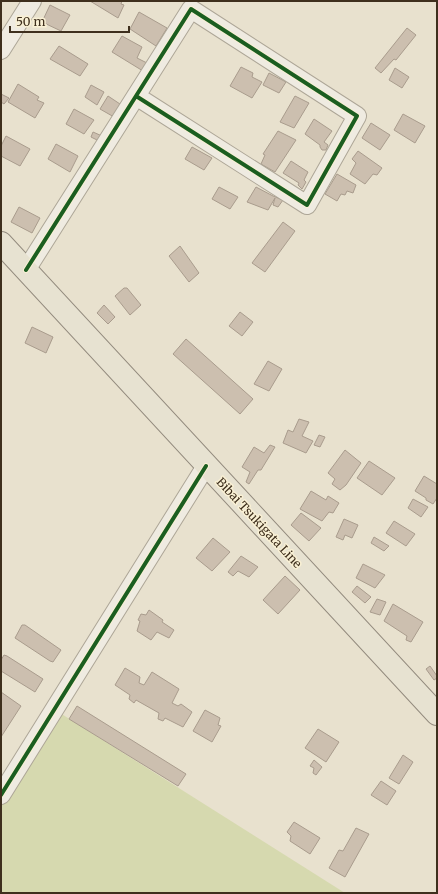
<svg xmlns="http://www.w3.org/2000/svg" width="438" height="894" font-family="Merriweather,serif">
<style>
.green{fill:#d6d9af}
.building{fill:#ccbfaf;stroke:#a99c8d}
.lines{fill:none;stroke-linecap:round;stroke-linejoin:round}
.minor-casing{stroke:#ada697;stroke-width:20}
.major-casing{stroke:#938b7e;stroke-width:24}
.minor{stroke:#efebe1;stroke-width:18}
.major{stroke:#e7e2d1;stroke-width:22}
.cycleway-casing{stroke:#f9f0d4;stroke-width:6}
.cycleway{stroke:#1b5e20;stroke-width:4}
.labels{text-anchor:middle;stroke-width:3;stroke-linejoin:round;paint-order:stroke}
.street-label{font-size:12px;fill:#3e2f1d;stroke:#f9f0d4}
</style>
<rect width="100%" height="100%" fill="#e8e1ce"/>
<!-- green -->
<path class="green" d="M60,713L345,893H1V806Z"/>
<!-- building -->
<g class="building">
<path d="M90,1H122L121,4L124,5L118,18Z"/>
<path d="M50,5L70,15L61,31L42,22Z"/>
<path d="M139,12L167,28L156,46L130,29Z"/>
<path d="M407,28L416,35L396,60L394,59L381,73L375,68Z"/>
<path d="M122,36L142,47L137,58L147,63L143,71L112,52Z"/>
<path d="M59,46L88,64L80,76L50,59Z"/>
<path d="M241,67L253,73L252,77L262,82L252,98L230,86Z"/>
<path d="M395,68L409,77L402,88L389,80Z"/>
<path d="M269,73L286,82L279,93L263,85Z"/>
<path d="M18,84L39,97L37,100L44,103L35,118L8,102Z"/>
<path d="M91,85L104,92L97,105L85,97Z"/>
<path d="M1,94L9,98L4,104L1,102Z"/>
<path d="M108,96L120,104L114,117L100,109Z"/>
<path d="M295,96L309,103L294,128L280,122Z"/>
<path d="M74,109L94,120L84,134L66,124Z"/>
<path d="M403,114L425,126L415,143L394,130Z"/>
<path d="M314,119L332,131L324,142L328,145L326,150H322L320,147V145L305,134Z"/>
<path d="M371,123L390,135L380,150L362,138Z"/>
<path d="M278,131L296,140L275,172L261,164L265,155L263,154Z"/>
<path d="M93,132L102,136L99,141L91,137Z"/>
<path d="M6,136L30,149L20,166L1,156V146Z"/>
<path d="M56,144L78,156L70,172L48,159Z"/>
<path d="M192,147L212,158L204,170L185,159Z"/>
<path d="M358,151L382,168L377,175L373,174L365,184L350,174L356,163L352,159Z"/>
<path d="M291,161L308,172L304,180L306,182L302,189L298,185L299,183L283,173Z"/>
<path d="M337,174L356,185L353,193L347,191L345,195L341,194L337,201L325,194Z"/>
<path d="M219,187L238,197L230,209L212,199Z"/>
<path d="M256,187L273,196L283,200L278,207L273,205L275,198L268,210L247,202Z"/>
<path d="M19,207L40,218L32,233L11,222Z"/>
<path d="M283,222L295,231L265,272L252,263Z"/>
<path d="M180,246L199,273L189,282L169,256Z"/>
<path d="M124,288H127L141,305L130,315L115,296Z"/>
<path d="M104,305L115,317L108,324L97,313Z"/>
<path d="M240,312L253,322L242,336L229,326Z"/>
<path d="M32,327L53,337L46,353L25,343Z"/>
<path d="M186,339L253,399L240,414L173,354Z"/>
<path d="M268,361L282,369L269,391L254,384Z"/>
<path d="M299,419L309,422L302,436L313,441L306,453L283,443L288,430L293,432Z"/>
<path d="M319,435L325,437L320,447L314,445Z"/>
<path d="M270,445L275,447L261,470H258L249,484L246,482L250,472L242,467L254,447L264,453Z"/>
<path d="M345,450L361,463L346,485L340,490L332,484L335,479L328,473Z"/>
<path d="M369,461L395,478L382,495L357,478Z"/>
<path d="M424,476L437,484V498L433,504L426,500V498L415,491Z"/>
<path d="M311,491L326,500L328,496L339,503L333,513L329,512L322,521L300,509Z"/>
<path d="M413,499L428,507L421,517L408,508Z"/>
<path d="M301,513L321,528L309,541L291,525Z"/>
<path d="M344,519L358,525L352,538L345,535L343,540L336,537Z"/>
<path d="M394,521L415,534L406,546L386,533Z"/>
<path d="M374,537L389,546L384,551L371,543Z"/>
<path d="M213,538L230,552L212,571L196,558Z"/>
<path d="M241,556L258,567L249,577L238,571L233,576L228,572Z"/>
<path d="M363,564L385,575L375,588L356,578Z"/>
<path d="M285,576L300,590L278,614L263,600Z"/>
<path d="M357,586L371,597L365,603L352,592Z"/>
<path d="M377,599L386,602L380,615L370,612Z"/>
<path d="M393,604L423,622L411,642L406,640L407,636L384,621Z"/>
<path d="M149,610L163,620L162,622L174,630L169,638L157,632L151,640L137,631L140,621L138,620L141,614L146,615Z"/>
<path d="M22,625H25L61,650L53,662L50,661L15,638Z"/>
<path d="M4,655L7,656L43,679L35,692L1,671V660Z"/>
<path d="M430,666L437,676V678L434,680L426,669Z"/>
<path d="M125,668L140,677L139,683L144,685L152,672L179,689L172,703L178,706L181,704L192,712L183,727L165,718L163,721L158,719L159,713L136,700L134,703L129,699L130,695L115,685Z"/>
<path d="M1,692L21,706L1,737Z"/>
<path d="M77,706L186,774L178,786L69,719Z"/>
<path d="M205,710L220,718L218,725L221,726L212,742L193,731Z"/>
<path d="M318,729L339,742L326,762L305,748Z"/>
<path d="M403,755L413,762L399,784L389,778Z"/>
<path d="M314,760L322,767L316,775L313,773L314,768L310,766Z"/>
<path d="M381,781L396,791L387,805L371,795Z"/>
<path d="M294,822L320,838L310,854L290,841L291,836L287,832Z"/>
<path d="M356,828L369,834L345,877L329,868L339,850L343,851Z"/>
</g>
<g class="lines">
<defs>
<g id="minor">
<path d="M1,50L32,1"/>
<path d="M26,270L191,9L357,116L307,205L136,96"/>
<path d="M1,795L206,466"/>
</g>
<path id="major" d="M1,243L437,714"/>
</defs>
<!-- minor casing -->
<use href="#minor" class="minor-casing"/>
<!-- major casing -->
<use href="#major" class="major-casing"/>
<!-- minor -->
<use href="#minor" class="minor"/>
<!-- major -->
<use href="#major" class="major"/>
<defs>
<g id="cycleway">
<path d="M26,270L191,9L357,116L307,205L136,96"/>
<path d="M1,795L206,466"/>
</g>
</defs>
<!-- cycleway casing -->
<use href="#cycleway" class="cycleway-casing"/>
<!-- cycleway -->
<use href="#cycleway" class="cycleway"/>
</g>
<g class="labels">
<!-- street labels -->
<g class="street-label">
<text transform="translate(259 523) rotate(47)" y="4">Bibai Tsukigata Line</text>
</g>
</g>
<!-- border -->
<rect width="438" height="894" fill="none" stroke="#3e2f1d" stroke-width="4"/>
<!-- scale -->
<path d="M10 26v6h119v-6" fill="none" stroke="#3e2f1d" stroke-width="2"/>
<text x="16" y="26" font-size="12" fill="#3e2f1d" stroke="#f9f0d4" stroke-width="3" paint-order="stroke">50 m</text>
</svg>
